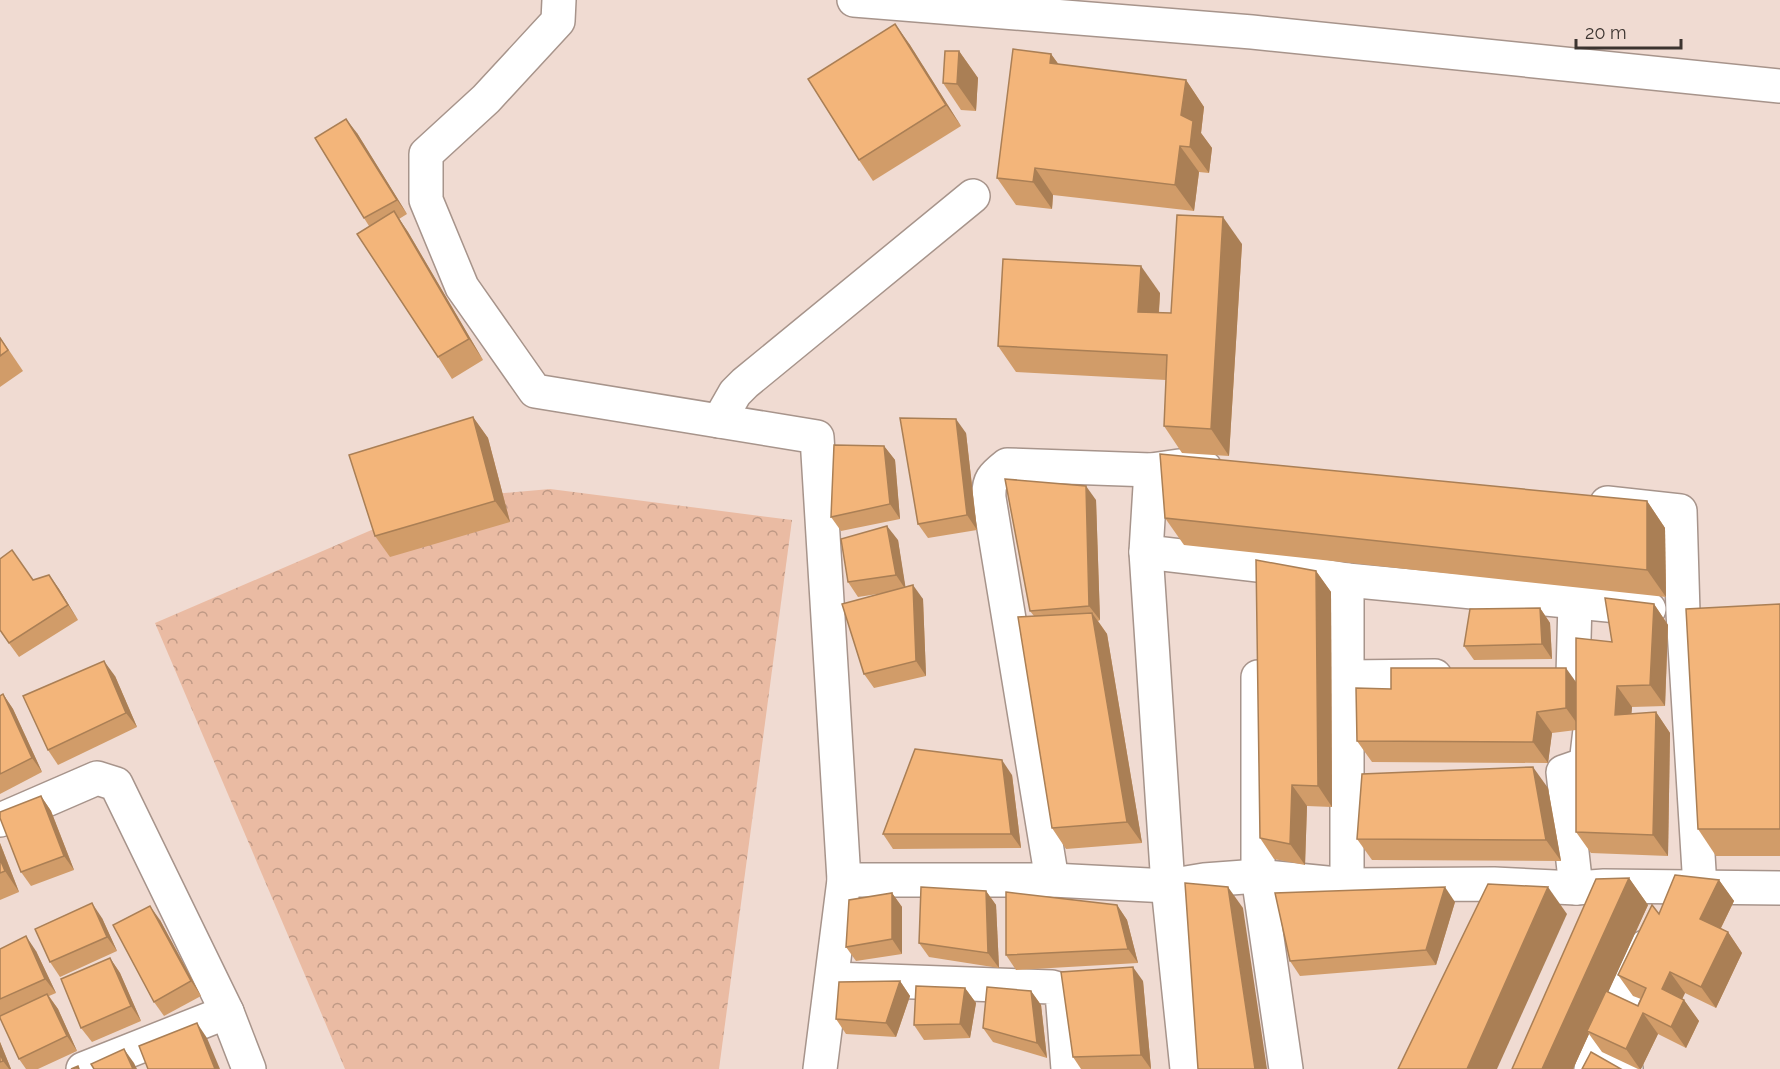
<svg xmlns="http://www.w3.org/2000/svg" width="1780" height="1069" font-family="Raleway,sans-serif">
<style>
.park{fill:url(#park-crowns)}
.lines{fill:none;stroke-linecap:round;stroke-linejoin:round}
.minor-casing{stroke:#a7948b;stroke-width:36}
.minor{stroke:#fff;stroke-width:33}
.wall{fill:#d19c69}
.shaded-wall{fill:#aa7f55}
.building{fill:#f3b57a;stroke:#aa7f55;stroke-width:1.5}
</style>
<defs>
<pattern id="park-crowns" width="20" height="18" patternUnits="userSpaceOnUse" patternTransform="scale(1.5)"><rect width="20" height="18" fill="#eabba3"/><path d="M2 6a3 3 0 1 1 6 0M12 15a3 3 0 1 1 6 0" fill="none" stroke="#bf9985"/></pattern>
</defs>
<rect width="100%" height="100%" fill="#f0dbd2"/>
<!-- park -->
<path class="park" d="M550,489L792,520L719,1069H345L155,623L446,498Z"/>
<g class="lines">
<defs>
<g id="minor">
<path d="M559,0L558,21L486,99L426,154V200L462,287L535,391L817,437L844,880L820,1069"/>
<path d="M854,0L1252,32L1780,86"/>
<path d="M719,421L735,393L745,383L973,196"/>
<path d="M1151,470L1146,552L1168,886L1187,1069"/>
<path d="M1607,503L1680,511L1683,613L1700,887"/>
<path d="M1146,552L1258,565L1347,580L1649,609"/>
<path d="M1575,602L1573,675L1591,679L1593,704L1586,764L1563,772L1576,888"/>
<path d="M1258,677V876L1286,1069"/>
<path d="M1347,677L1435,676"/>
<path d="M0,820L97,778L116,784L227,1012L249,1069"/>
<path d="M844,880H1052L1168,886L1204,880L1258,876L1347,885L1494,884L1576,888L1604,886L1780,888"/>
<path d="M1052,880L989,498C988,480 993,476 1007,465L1151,470L1179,466L1205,468"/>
<path d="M1347,885V580"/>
<path d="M832,979L1052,987L1059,989L1062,993L1068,1069"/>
<path d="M1598,1053L1626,1069"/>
<path d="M83,1069L227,1012"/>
<path d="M1591,1069L1645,947"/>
</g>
</defs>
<!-- minor casing -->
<use href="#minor" class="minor-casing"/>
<!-- minor -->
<use href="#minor" class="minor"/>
</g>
<!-- wall -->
<g class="wall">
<path d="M895,24L910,45L961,126L873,181L859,160Z"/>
<path d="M959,51L978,78L976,111L961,110L943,83Z"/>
<path d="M1051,54L1059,65L1186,80L1204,107L1201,133L1212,148L1209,173L1199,172L1194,211L1053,195L1052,209L1016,205L997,178Z"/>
<path d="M357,133L407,214L399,219L408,232L483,360L452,379L438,357L369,226L364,218Z"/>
<path d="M1242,244L1229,456L1182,453L1164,426L1166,380L1016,372L998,346L1160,293L1159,313H1171Z"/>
<path d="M0,337L23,371L0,387Z"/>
<path d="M473,417L488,438L510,522L390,557L375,536Z"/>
<path d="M966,433L977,530L928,538L918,524Z"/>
<path d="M884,446L895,460L900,519L841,531L831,517Z"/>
<path d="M1096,500L1100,620L1098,621L1107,634L1142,843L1066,849L1052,828L1034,616L1030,611Z"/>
<path d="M1647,501L1665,528L1666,597L1184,545L1165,518Z"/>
<path d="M898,540L905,587L923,599L926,676L874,688L864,674L884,593L858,597L848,582Z"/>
<path d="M0,559L33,580L49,575L59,589L78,620L19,657L0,631Z"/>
<path d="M1316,571L1331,592L1332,807L1307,806L1305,865L1274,859L1260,838Z"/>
<path d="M1654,604L1668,625L1665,706L1632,707L1631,714L1656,712L1670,733L1668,856L1591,853L1576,832V730L1552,733L1548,763L1372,762L1357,741L1391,689L1576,682L1612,642Z"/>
<path d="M1780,604V856H1716L1698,829Z"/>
<path d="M1540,608L1550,623L1552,659L1474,660L1464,646Z"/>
<path d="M115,676L137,727L58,765L48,750Z"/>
<path d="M3,694L13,709L42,772L0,794V696Z"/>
<path d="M1012,775L1021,848L893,849L883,834Z"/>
<path d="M1548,788L1561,861L1372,860L1357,839Z"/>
<path d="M41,796L51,811L74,870L31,886L21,872Z"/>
<path d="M0,843L19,892L0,900Z"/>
<path d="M1629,878L1648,905L1608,992L1638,1006L1641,999L1633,996L1618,975L1659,914L1719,880L1734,901L1721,928L1728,932L1742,953L1716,1008L1685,993L1682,999L1684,1000L1699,1021L1686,1048L1658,1034L1641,1069H1638L1602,1052L1589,1034L1573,1069H1512Z"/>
<path d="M986,891L996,905L999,968L929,957L919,943Z"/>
<path d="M892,893L902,907V954L856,961L846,947Z"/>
<path d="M1455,902L1436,965L1300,976L1290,961Z"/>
<path d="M1117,905L1127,920L1138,963L1016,970L1006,955Z"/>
<path d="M102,918L117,951L60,977L50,962Z"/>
<path d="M160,920L201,996L164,1016L154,1002Z"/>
<path d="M0,949L36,951L56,993L49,996L58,1009L77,1051L38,1069H26L19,1059L0,1015Z"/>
<path d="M110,958L120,973L141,1021L92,1042L81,1028Z"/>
<path d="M900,981L910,996L896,1037L846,1034L836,1019Z"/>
<path d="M1143,981L1151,1069H1081L1073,1057Z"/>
<path d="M965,988L976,1003L970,1038L924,1040L914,1025Z"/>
<path d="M1031,991L1041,1005L1047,1058L993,1042L983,1028Z"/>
<path d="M0,1042L11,1069H0Z"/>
</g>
<!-- shaded-wall -->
<g class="shaded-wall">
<path d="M895,24L910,45L961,126L946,105Z"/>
<path d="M959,51L978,78L976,111L957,84Z"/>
<path d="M1051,54L1070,80L1050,63Z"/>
<path d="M1186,80L1204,107L1201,133L1212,148L1209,173L1190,147L1181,115Z"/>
<path d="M346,119L357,133L407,214L397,200Z"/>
<path d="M1180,146L1199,172L1194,211L1175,185Z"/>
<path d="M1035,168L1053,195L1052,209L1033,182Z"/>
<path d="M394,211L408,232L483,360L469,339Z"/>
<path d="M1223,217L1242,244L1229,456L1211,429Z"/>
<path d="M1141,266L1160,293L1157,339L1138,312Z"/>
<path d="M473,417L488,438L510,522L495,501Z"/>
<path d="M956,419L966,433L977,530L967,515Z"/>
<path d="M884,446L895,460L900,519L890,504Z"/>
<path d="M1086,486L1096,500L1100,620L1089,606Z"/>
<path d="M1647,501L1665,528L1666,597L1647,570Z"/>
<path d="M887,526L898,540L906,590L896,575Z"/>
<path d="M1316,571L1331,592L1332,807L1318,786Z"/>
<path d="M49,575L59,589L78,620L68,605Z"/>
<path d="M913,585L923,599L926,676L916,661Z"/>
<path d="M1654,604L1668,625L1665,706L1650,685Z"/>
<path d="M1540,608L1550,623L1552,659L1542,644Z"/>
<path d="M1092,613L1107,634L1142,843L1127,822Z"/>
<path d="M104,661L115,676L137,727L126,713Z"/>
<path d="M1566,668L1581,689V729L1566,708Z"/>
<path d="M1617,686L1632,707L1630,736L1615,715Z"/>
<path d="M3,694L13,709L42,772L32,758Z"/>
<path d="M1537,712L1552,733L1548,763L1533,742Z"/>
<path d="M1656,712L1670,733L1668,856L1653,835Z"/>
<path d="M1002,760L1012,775L1021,848L1011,834Z"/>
<path d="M1533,767L1548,788L1561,861L1546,840Z"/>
<path d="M1292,785L1307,806L1305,865L1290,844Z"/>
<path d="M41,796L51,811L74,870L64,856Z"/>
<path d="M0,843L19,892L5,871L0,859Z"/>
<path d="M1629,878L1648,905L1590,1032L1587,1031L1589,1034L1573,1069H1542Z"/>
<path d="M1719,880L1734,901L1715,940L1700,919Z"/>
<path d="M1228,887L1243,908L1267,1069H1255Z"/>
<path d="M1445,887L1455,902L1436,965L1426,950Z"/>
<path d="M1548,887L1567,914L1497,1069H1467Z"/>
<path d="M986,891L996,905L999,968L988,953Z"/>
<path d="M892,893L902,907V954L892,939Z"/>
<path d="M92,903L102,918L117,951L107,937Z"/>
<path d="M1117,905L1127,920L1138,963L1128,949Z"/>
<path d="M150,906L160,920L201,996L191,981Z"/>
<path d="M1728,932L1742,953L1716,1008L1701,987Z"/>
<path d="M26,936L36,951L56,993L45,979Z"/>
<path d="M110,958L120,973L141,1021L131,1006Z"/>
<path d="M1133,967L1143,981L1151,1069L1141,1055Z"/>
<path d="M1670,972L1685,993L1677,1010L1662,989Z"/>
<path d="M900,981L910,996L896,1037L886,1023Z"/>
<path d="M965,988L976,1003L970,1038L960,1024Z"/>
<path d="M1031,991L1041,1005L1047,1058L1037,1043Z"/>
<path d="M47,994L58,1009L77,1051L67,1036Z"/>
<path d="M1684,1000L1699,1021L1686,1048L1671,1027Z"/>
<path d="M1643,1013L1658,1034L1641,1069H1640L1626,1049Z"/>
<path d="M197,1023L207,1038L220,1069H215Z"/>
<path d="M0,1042L11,1069H9L3,1061L0,1053Z"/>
<path d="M124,1049L134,1063L137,1069H133Z"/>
</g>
<!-- building -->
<g class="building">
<path d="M895,24L946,105L859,160L808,79Z"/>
<path d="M1013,49L1051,54L1050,63L1186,80L1181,115L1193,121L1190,147L1180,146L1175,185L1035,168L1033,182L997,178Z"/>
<path d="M945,51H959L957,84L943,83Z"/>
<path d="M346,119L397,200L364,218L315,138Z"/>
<path d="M394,211L469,339L438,357L357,234Z"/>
<path d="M1177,215L1223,217L1211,429L1164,426L1167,355L998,346L1003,259L1141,266L1138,312L1171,313Z"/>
<path d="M0,338L8,350L0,356Z"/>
<path d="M473,417L495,501L375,536L349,455Z"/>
<path d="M900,418L956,419L967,515L918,524Z"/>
<path d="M834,445L884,446L890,504L831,517Z"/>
<path d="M1160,454L1647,501V570L1165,518Z"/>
<path d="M1005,479L1086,486L1089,606L1030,611Z"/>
<path d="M887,526L896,575L848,582L841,539Z"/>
<path d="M12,550L33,580L49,575L68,605L9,643L0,630V559Z"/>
<path d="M1256,560L1316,571L1318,786L1292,785L1290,844L1260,838Z"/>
<path d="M913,585L916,661L864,674L842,604Z"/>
<path d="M1605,598L1654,604L1650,685L1617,686L1615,715L1656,712L1653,835L1576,832V638L1612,642Z"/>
<path d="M1780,604V829H1698L1686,609Z"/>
<path d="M1540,608L1542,644L1464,646L1470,609Z"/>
<path d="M1092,613L1127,822L1052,828L1018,617Z"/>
<path d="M104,661L126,713L48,750L23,696Z"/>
<path d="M1391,668H1566V708L1537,712L1533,742L1357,741L1356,688L1391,689Z"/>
<path d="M3,694L32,758L0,774V696Z"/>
<path d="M915,749L1002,760L1011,834H883Z"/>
<path d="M1533,767L1546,840L1357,839L1362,774Z"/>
<path d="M41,796L64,856L21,872L0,818V812Z"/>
<path d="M0,859L5,871L0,873Z"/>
<path d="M1675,875L1719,880L1700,919L1728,932L1701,987L1670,972L1662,989L1684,1000L1671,1027L1643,1013L1626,1049L1587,1031L1606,991L1638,1006L1646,988L1618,975L1652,905L1659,914Z"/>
<path d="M1629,878L1542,1069H1512L1596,879Z"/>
<path d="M1185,883L1228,887L1255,1069H1198Z"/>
<path d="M1488,884L1548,887L1467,1069H1398Z"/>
<path d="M921,887L986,891L988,953L919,943Z"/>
<path d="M1445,887L1426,950L1290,961L1275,893Z"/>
<path d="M1006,892L1117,905L1128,949L1006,955Z"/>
<path d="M892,893V939L846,947L849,900Z"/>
<path d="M92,903L107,937L50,962L35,929Z"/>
<path d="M150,906L191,981L154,1002L113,925Z"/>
<path d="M26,936L45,979L0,999V949Z"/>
<path d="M110,958L131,1006L81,1028L61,979Z"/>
<path d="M1133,967L1141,1055L1073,1057L1061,972Z"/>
<path d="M900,981L886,1023L836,1019L839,982Z"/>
<path d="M916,986L965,988L960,1024L914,1025Z"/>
<path d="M987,987L1031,991L1037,1043L983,1028Z"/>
<path d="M47,994L67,1036L19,1059L0,1018V1016Z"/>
<path d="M197,1023L215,1069H148L139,1046Z"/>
<path d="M124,1049L133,1069H94L91,1064Z"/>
<path d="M1591,1052L1621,1069H1582Z"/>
<path d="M0,1053L3,1061L0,1062Z"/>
<path d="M78,1066L79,1069H71Z"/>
</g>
<!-- scale -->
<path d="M1576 39v9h105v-9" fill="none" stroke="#3c3430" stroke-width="3"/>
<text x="1585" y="39" font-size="18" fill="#3c3430" stroke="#f0dbd2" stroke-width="4.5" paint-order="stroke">20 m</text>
</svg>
